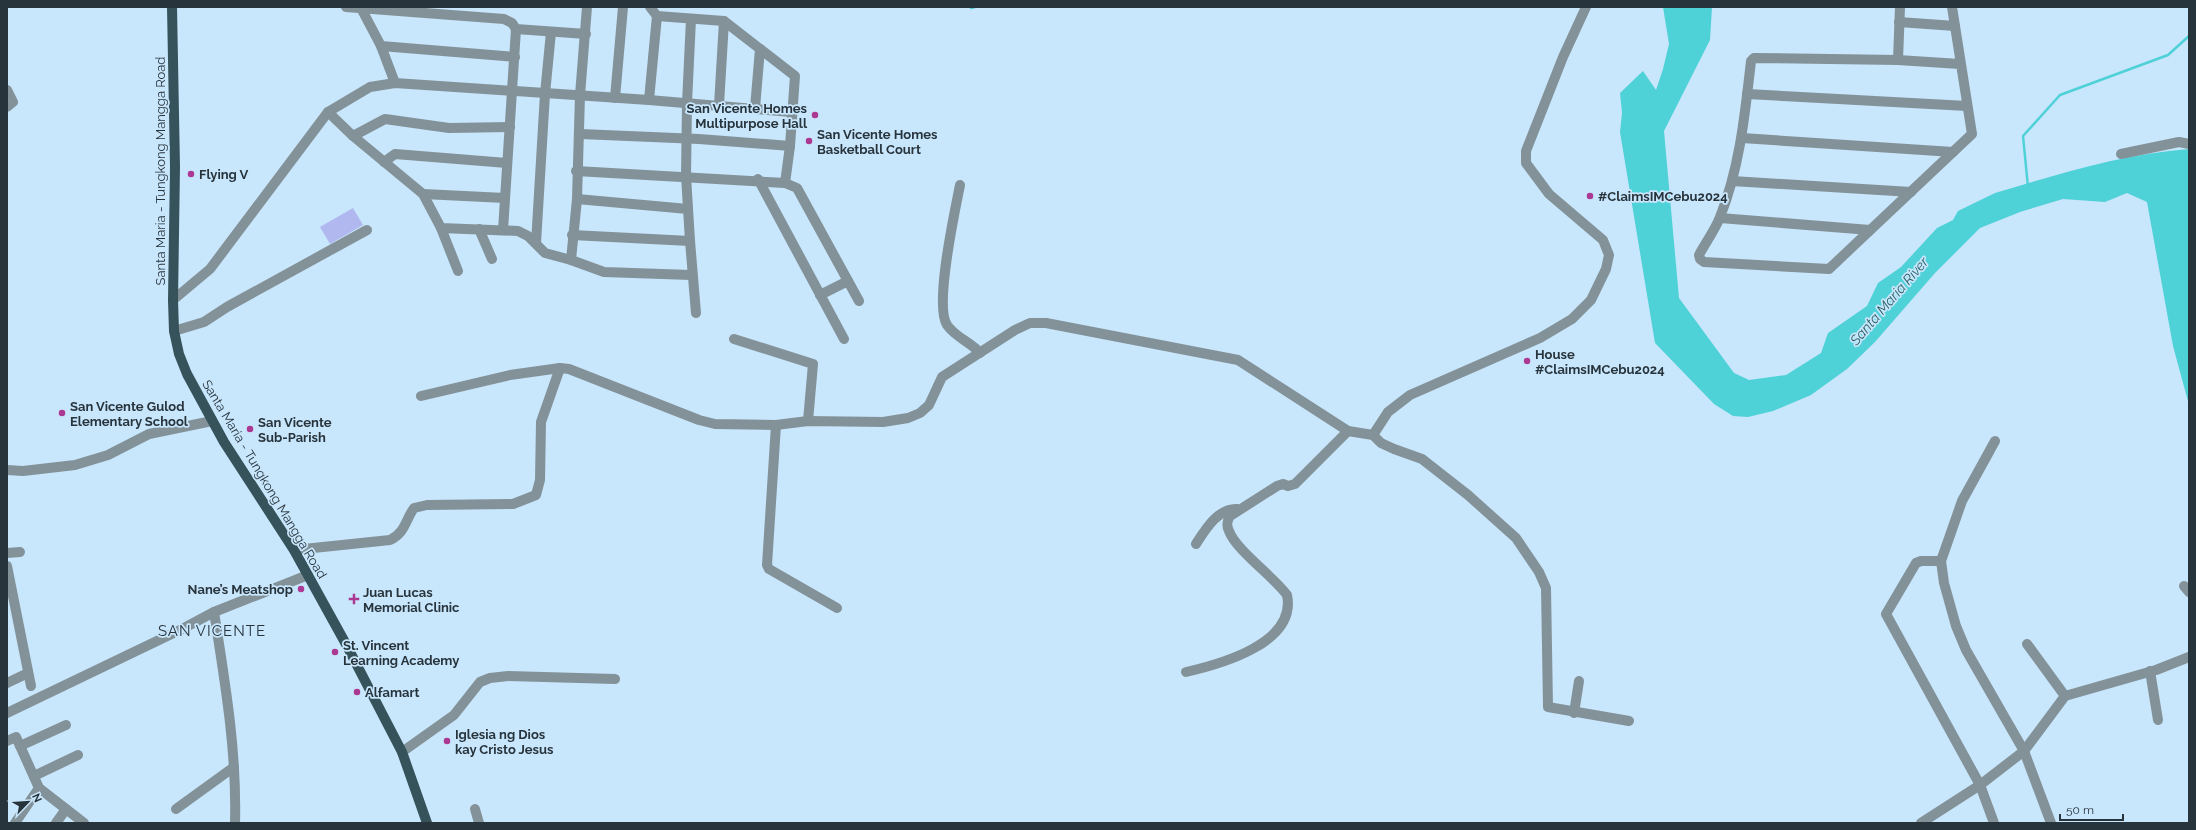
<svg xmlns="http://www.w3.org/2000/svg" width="2196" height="830" font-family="Raleway,sans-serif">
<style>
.green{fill:#b1b8f0}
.water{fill:#4fd1d8}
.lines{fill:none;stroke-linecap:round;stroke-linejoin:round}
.stream{stroke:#4fd1d8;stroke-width:2.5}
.minor{stroke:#839298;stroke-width:10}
.major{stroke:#36525b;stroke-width:10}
.poi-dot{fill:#ab3892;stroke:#c8e6fc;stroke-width:1.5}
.labels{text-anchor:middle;stroke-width:3.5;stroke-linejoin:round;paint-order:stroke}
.poi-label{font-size:13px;font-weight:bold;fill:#28343c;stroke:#c8e6fc;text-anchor:start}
.street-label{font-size:13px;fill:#28343c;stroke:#c8e6fc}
.water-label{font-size:14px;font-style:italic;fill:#2c6164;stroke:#c8e6fc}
.quarter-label{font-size:15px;letter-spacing:1px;fill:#28343c;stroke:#c8e6fc}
</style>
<rect width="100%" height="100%" fill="#c8e6fc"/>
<!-- green -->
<path class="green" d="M353,208L363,225L330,244L320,227Z"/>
<!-- water -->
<path class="water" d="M1663,7H1712L1710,40L1664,131L1679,298L1734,373L1749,380L1786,375L1821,353L1828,333L1867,306L1878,283L1901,267L1937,228L1953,220L1958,211L1995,193C2059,174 2122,154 2189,149V405L2173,346L2147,202L2127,193L2105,202L2063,199L2020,212L1980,228L1935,273L1875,342L1847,369L1811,395L1773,411L1748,417L1733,416L1714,404L1655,343L1620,132L1622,113L1620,93L1643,71L1656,90L1663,69L1669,44Z"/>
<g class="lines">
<!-- stream -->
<g class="stream">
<path d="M971,8L975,7"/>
<path d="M2028,187L2023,136L2060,95L2168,55L2189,36"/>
</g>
<!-- minor -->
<g class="minor">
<path d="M346,7L504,19L512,23L516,29L586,34"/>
<path d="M1952,7L1972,134L1829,269L1704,262L1700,259L1699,255C1706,242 1715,230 1720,217C1740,167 1745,113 1751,61L1754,58L1898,60L1960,64"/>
<path d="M361,8L381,46L395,83"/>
<path d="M1899,22L1955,26"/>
<path d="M381,46L515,57"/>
<path d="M1898,60L1900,7"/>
<path d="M7,90L13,102L7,107"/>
<path d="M1747,94L1967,106"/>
<path d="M615,98L623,7"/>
<path d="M649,100L657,16"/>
<path d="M719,105L724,21"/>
<path d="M755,108L760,49"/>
<path d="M328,112L353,136L423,194L441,228L518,231L528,236L545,253L571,260L604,272L691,275"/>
<path d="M580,134L699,139L790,146"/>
<path d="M353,136L385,119L449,128L510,127"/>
<path d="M1742,138L1953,152"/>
<path d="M2121,154L2179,142L2189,144"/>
<path d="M384,162L395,154L507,163"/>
<path d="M576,171L785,183L790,146L795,76L724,21L657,16L650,7"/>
<path d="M758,179L844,339"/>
<path d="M1732,181L1911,192"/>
<path d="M785,183L797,188L859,301"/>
<path d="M960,185C955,211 934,305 947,325C956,338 971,342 980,353"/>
<path d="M423,194L505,198"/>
<path d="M577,199L688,209"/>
<path d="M1720,218L1870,230"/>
<path d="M441,228L458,271"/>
<path d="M479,229L492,259"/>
<path d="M503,230L516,29"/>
<path d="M572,235L690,241L686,176L687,103L691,19"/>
<path d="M690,241L696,313"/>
<path d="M536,243L545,94L551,32"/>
<path d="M571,260L577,199L580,95L587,7"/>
<path d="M820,295L848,281"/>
<path d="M173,300L210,269L328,112L370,87L395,83L649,100L791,112"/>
<path d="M174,331L204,322L227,307L367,230"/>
<path d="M734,339L813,364L808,421"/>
<path d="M421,396L510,375L560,368"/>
<path d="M776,425L767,565L769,569L837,608"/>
<path d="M1373,435L1388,412L1410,395L1540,338L1572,319L1591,300L1606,269L1609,255L1603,240L1549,194L1526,163V151L1563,57L1586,7"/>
<path d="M7,470L23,471L75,465L108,455L149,434L212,421"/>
<path d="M1196,544C1205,530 1218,508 1237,509"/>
<path d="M294,550L390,540C405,533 405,521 414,508L427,505L513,504L536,495L540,480L541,422L560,368L569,369L699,420L715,424L776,425L808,421L883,422L908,418L920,413L929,405L942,377L1015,330L1030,323H1046L1238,360L1348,431L1373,435L1381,443L1394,449L1422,459L1468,495L1516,538L1539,572L1546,588L1548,707L1629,721"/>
<path d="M7,553L20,552"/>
<path d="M1941,561L1944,583L1956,626L1966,650L2024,751L2051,823"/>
<path d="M7,566L31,686"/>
<path d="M2184,586L2189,592"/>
<path d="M214,612C225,682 237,752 235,823"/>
<path d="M2027,644L2065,696"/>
<path d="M2150,671L2158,720"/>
<path d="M1186,672C1221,664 1297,643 1287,595C1273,576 1236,550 1229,531C1226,525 1227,521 1230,516L1277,486L1283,484L1288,486L1295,484L1348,431"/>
<path d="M7,683L28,673"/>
<path d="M7,713L184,628L214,612L308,575"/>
<path d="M1574,713L1579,681"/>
<path d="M7,741L16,737L39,788L84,823"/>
<path d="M20,746L66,725"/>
<path d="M402,752L454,715L480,682L490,678L508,676L615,679"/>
<path d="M34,776L78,755"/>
<path d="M176,809L234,767"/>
<path d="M475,809L479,823"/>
<path d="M15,823L39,788"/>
<path d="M56,823L66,809"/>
<path d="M1921,823L1980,785L2024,751L2065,696L2156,670L2189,657"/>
<path d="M1994,823L1980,785L1886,614L1916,563L1921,561H1941L1962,501L1995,441"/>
</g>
<!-- major -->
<path class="major" d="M172,7L175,167L173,300L174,331L179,354L187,374L224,442L294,550L347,646L402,752L427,823"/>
</g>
<!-- markers -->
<g class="poi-dot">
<circle cx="815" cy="115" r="4"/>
<circle cx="809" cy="141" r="4"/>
<circle cx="191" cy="174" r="4"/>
<circle cx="1590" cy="196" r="4"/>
<circle cx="1527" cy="361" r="4"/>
<circle cx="62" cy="413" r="4"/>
<circle cx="250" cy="429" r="4"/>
<circle cx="301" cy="589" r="4"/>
<path d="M352 593h4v4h4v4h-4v4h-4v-4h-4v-4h4z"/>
<circle cx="335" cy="652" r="4"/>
<circle cx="357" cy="692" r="4"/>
<circle cx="447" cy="741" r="4"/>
</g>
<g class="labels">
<!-- poi labels -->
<g class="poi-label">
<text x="807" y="113" text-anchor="end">San Vicente Homes<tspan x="807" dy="15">Multipurpose Hall</tspan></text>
<text x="817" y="139">San Vicente Homes<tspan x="817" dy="15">Basketball Court</tspan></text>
<text x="199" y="179">Flying V</text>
<text x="1598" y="201">#ClaimsIMCebu2024</text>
<text x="1535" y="359">House<tspan x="1535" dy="15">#ClaimsIMCebu2024</tspan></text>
<text x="70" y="411">San Vicente Gulod<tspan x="70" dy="15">Elementary School</tspan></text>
<text x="258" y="427">San Vicente<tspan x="258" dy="15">Sub-Parish</tspan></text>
<text x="293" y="594" text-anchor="end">Nane’s Meatshop</text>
<text x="363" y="597">Juan Lucas<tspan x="363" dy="15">Memorial Clinic</tspan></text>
<text x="343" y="650">St. Vincent<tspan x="343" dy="15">Learning Academy</tspan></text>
<text x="365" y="697">Alfamart</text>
<text x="455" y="739">Iglesia ng Dios<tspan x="455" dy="15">kay Cristo Jesus</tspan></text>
</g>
<!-- street labels -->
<g class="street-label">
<text transform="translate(160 171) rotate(-90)" y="5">Santa Maria - Tungkong Mangga Road</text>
<text transform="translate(265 479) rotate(59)" y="5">Santa Maria - Tungkong Mangga Road</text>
</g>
<!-- water labels -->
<g class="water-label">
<text transform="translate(1889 301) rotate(-49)" y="5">Santa Maria River</text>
</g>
<!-- quarter labels -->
<g class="quarter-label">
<text x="212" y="636">SAN VICENTE</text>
</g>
</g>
<!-- border -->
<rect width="2196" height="830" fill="none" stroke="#28343c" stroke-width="16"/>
<!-- north arrow -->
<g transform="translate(28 802) rotate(65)" stroke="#c8e6fc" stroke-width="3" paint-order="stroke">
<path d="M0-3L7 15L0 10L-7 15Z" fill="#28343c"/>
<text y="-6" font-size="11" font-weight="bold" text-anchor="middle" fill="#28343c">N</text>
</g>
<!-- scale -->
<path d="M2060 814v6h63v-6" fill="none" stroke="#28343c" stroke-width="2"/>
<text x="2066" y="814" font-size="12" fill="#28343c" stroke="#c8e6fc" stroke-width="3" paint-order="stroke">50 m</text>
</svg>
